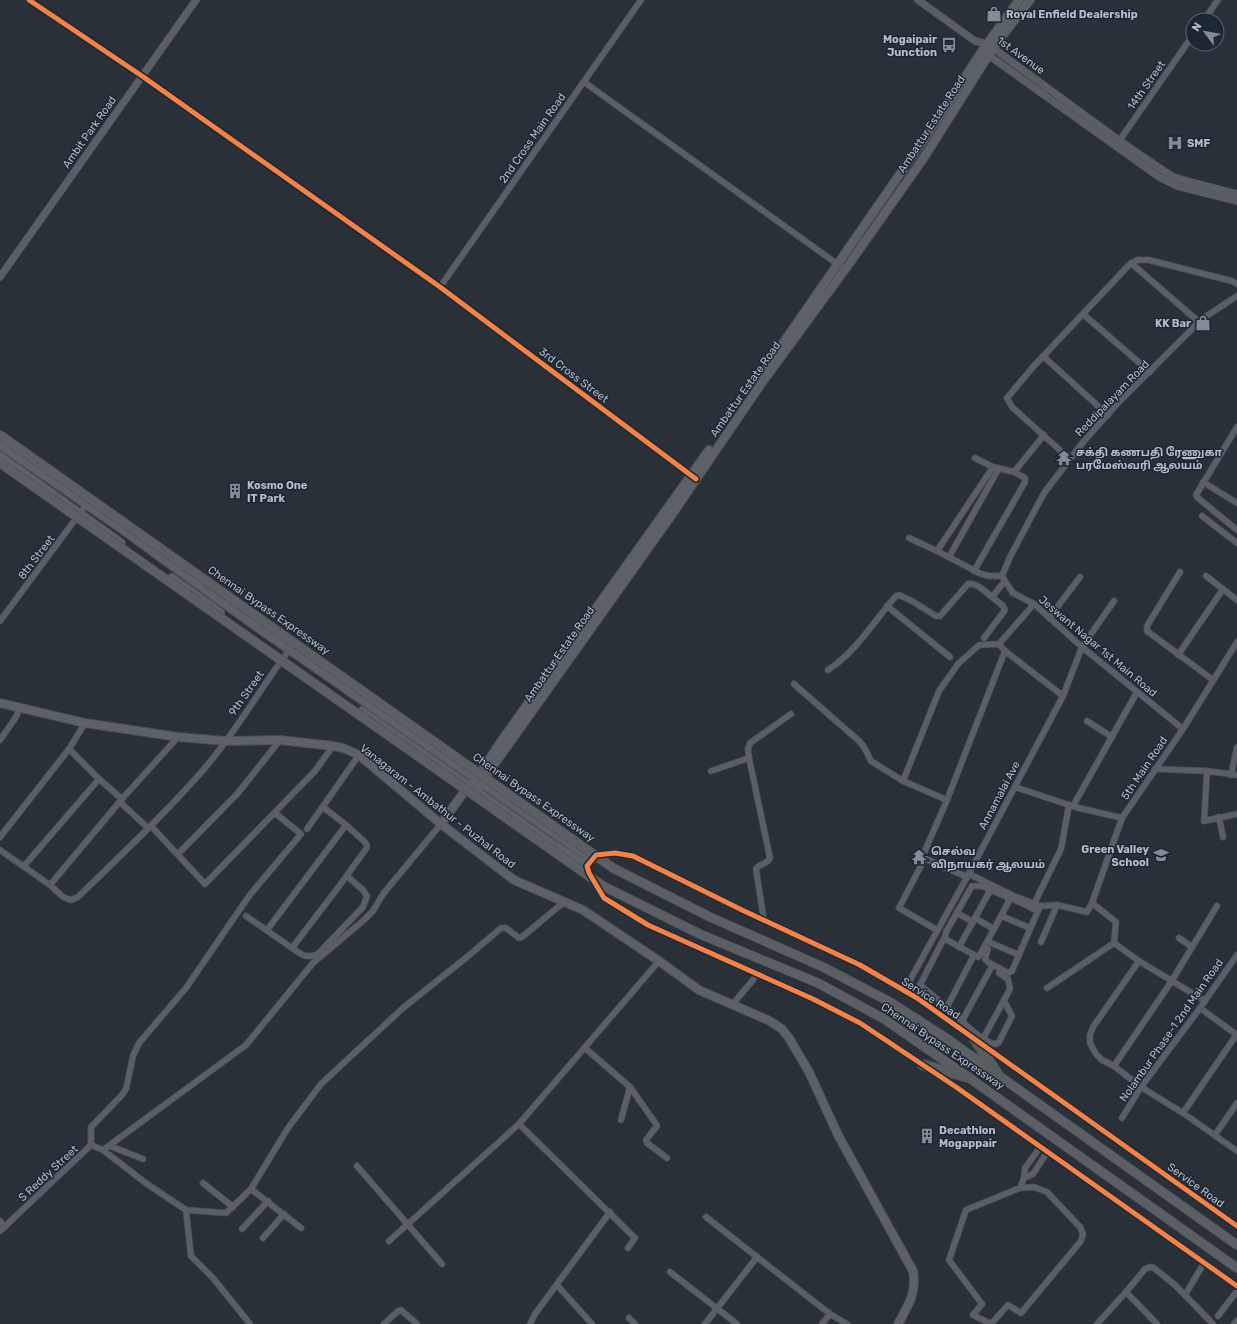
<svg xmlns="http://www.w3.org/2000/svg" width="1237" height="1324" font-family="Rubik,'Noto Sans Tamil',sans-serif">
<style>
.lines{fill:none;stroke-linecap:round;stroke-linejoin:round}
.minor-casing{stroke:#484c53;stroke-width:7}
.tertiary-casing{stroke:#484c53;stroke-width:8}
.secondary-casing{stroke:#484c53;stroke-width:8}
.primary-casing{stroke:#484c55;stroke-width:10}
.trunk-casing{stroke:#474c53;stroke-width:10}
.motorway-casing{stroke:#474c53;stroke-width:12}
.minor{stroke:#5a5e66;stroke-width:5.5}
.tertiary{stroke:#5a5e66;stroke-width:7}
.secondary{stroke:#595d64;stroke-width:7}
.primary{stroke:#5c6168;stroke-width:8}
.trunk{stroke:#5b5f64;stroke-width:9}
.motorway{stroke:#5a5d60;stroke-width:10}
.trunk-bridge-casing{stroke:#474c53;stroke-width:10;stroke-linecap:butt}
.trunk-bridge{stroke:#5b5f64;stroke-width:9}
.cycleway-casing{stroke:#1d2633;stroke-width:8}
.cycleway{stroke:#f48246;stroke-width:5}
.labels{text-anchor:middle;stroke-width:3;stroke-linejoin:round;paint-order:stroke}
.poi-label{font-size:11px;font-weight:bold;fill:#b4bcc9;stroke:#1d2633;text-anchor:start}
.street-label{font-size:11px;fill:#b4bcc9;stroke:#1d2633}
</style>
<rect width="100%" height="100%" fill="#2a3038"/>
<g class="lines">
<defs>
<g id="minor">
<path d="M29,0L142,76L440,287L693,477"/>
<path d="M1204,20L1218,0"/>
<path d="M584,82L840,266"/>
<path d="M1117,144L1193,35"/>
<path d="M1131,263L1199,322"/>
<path d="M440,287L641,0"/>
<path d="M1083,314L1150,372"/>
<path d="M1043,356L1108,415"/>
<path d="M1237,427L1196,495L1198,498L1237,530"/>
<path d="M1071,457L1062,452L1012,407L1007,398L1033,367L1128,266L1137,260H1149L1232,281L1237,284"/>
<path d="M975,458L993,467"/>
<path d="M1203,482L1237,503"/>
<path d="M1202,516L1237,543"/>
<path d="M909,538L937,551"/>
<path d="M949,557L999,468"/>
<path d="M974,571L1025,482V478L1014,472"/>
<path d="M1180,572L1147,626V631L1213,680"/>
<path d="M1002,576L1010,557L1044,493L1084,441L1118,403L1202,319L1237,296"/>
<path d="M1002,576H989L981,574L937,551L993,467L1014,472L1044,435"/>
<path d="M1206,576L1223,589"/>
<path d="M1003,578L1013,593L1034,604L1082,647L1183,729"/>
<path d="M887,606L950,657"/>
<path d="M1049,618L1080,577"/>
<path d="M0,621L86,505"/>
<path d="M984,638L1005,610L1003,606L992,597"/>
<path d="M1005,651L1063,696"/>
<path d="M1178,655L1223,589L1237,600"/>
<path d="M828,670C856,652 874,621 896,596L899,595L912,601L936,616H940L968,584C976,582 986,592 992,597L1005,581"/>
<path d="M794,684L859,741L864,747L871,761L903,781"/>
<path d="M1087,721L1112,737"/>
<path d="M0,740L16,717L20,708"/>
<path d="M69,749L99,779L122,799"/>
<path d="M1155,769L1207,771L1237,775"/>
<path d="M711,771L749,758"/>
<path d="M1207,771L1204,821L1237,814"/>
<path d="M1231,775L1237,747"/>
<path d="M1015,787L1075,807L1122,818"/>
<path d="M947,800L903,781L939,691L958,664L979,645L999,644"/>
<path d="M120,802L148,828"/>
<path d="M1073,806L1137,692"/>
<path d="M1219,817L1223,837"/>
<path d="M151,826L205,884L315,771L333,746"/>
<path d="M307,829L359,755"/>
<path d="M0,837L69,749L85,723"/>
<path d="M0,850L50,885L63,897L71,900L78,897C121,855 165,814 204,769C236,732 260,689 289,650"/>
<path d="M178,854L238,793L280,740"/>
<path d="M925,858L899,908L937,930"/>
<path d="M24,866L99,779"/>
<path d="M969,874L1014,896L1040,906L1057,905L1087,912L1092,903L1122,818L1183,729L1237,642"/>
<path d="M967,877L926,859L924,853L947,800L1005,651L999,644L1034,604"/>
<path d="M50,885L122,799L178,737"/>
<path d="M972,886H982L1007,897L1009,901L981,953L978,957L947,940L945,937L946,932Z"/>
<path d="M1013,899L1038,911"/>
<path d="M1092,903L1116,922L1114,943L1139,961L1205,1001"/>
<path d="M1034,904L1061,849L1069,805"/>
<path d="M957,913L973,922"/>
<path d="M246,916L292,948L340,885L366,849L367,846L365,842L346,825"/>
<path d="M1004,917L1030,928"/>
<path d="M975,918L994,929"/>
<path d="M764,921L756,869C759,863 767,865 770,858L749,758L748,749L750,743L791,714"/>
<path d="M267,930L346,825L323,807"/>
<path d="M1179,938L1192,947"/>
<path d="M943,940L920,985C930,993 939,1001 949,1009C960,1019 982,1043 996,1044L999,1042L1012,1016L1004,1001"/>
<path d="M1041,942L1057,905"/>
<path d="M991,943L1019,955"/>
<path d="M959,947L992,887"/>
<path d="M292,948C302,955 305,958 317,955L363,907L367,896L363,890L347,876"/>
<path d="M988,949L985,959L988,962L1008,973L1012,971L1040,906"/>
<path d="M1139,961L1093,1027L1090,1035V1043L1096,1054L1102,1060L1114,1066L1141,1087L1183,1113L1237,1151"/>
<path d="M1047,988L1114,943"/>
<path d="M904,991L967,877L1063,696L1082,647L1114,601"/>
<path d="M732,1005L758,974"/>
<path d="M947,1007L973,957"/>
<path d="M1200,1008L1237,1035"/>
<path d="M962,1021L991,968"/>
<path d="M983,1039L1010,989L1008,979L999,973"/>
<path d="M585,1048L630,1087L656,1124L657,1126L646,1140L647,1143L667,1158"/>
<path d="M1114,1066L1171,982L1217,906"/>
<path d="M1183,1113L1237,1034"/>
<path d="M1122,1118L1141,1087L1200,1008L1237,955"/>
<path d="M621,1120L630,1087"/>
<path d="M519,1124L635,1238L628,1248"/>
<path d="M1215,1135L1237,1103"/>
<path d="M91,1145L103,1150L147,1184L186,1210L226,1213L251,1189L288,1128L321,1084L403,1008L467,957L501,928H506L519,938L522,937L564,902"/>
<path d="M91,1145V1127L122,1095L126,1089L133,1056L139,1043L186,988L249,896L301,834L275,813"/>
<path d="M110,1146L143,1159"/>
<path d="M103,1150L246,1045L313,963L364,920L373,911L383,894L441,824"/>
<path d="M357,1166L442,1264"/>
<path d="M1024,1178L1033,1174L1048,1151"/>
<path d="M203,1183L233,1207"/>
<path d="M1020,1188L1034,1187L1047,1192L1080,1227L1083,1234L1081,1241L1021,1313L1008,1305L991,1324L973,1315L982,1304L949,1260L966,1210L1020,1188L1024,1178L1025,1168L1041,1146"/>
<path d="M251,1189L301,1228"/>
<path d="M186,1210L191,1256L213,1278L250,1324"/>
<path d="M706,1217L757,1257"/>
<path d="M0,1221L5,1227"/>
<path d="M242,1229L268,1201"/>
<path d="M0,1231L91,1145"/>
<path d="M263,1238L284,1214"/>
<path d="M389,1241L519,1124L659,961"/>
<path d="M670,1272L737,1324"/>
<path d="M557,1285L592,1324"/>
<path d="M1126,1292L1157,1324"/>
<path d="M1185,1295L1204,1263"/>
<path d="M1218,1316L1237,1291"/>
<path d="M629,1318L635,1324"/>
<path d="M384,1324L397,1312L401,1310L417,1324"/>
<path d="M530,1324L535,1314L610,1212"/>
<path d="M705,1324L757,1257L830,1314L847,1324"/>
<path d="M822,1324L830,1314"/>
<path d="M1097,1324L1126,1292L1145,1269L1150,1267L1154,1268L1175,1285L1213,1324"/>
<path d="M1234,1324L1237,1321"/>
</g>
<g id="tertiary">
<path d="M0,277L196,0"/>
<path d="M594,857L596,855L615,853L633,856L742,910L860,965L917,998L1237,1226"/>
<path d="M593,880L604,898L648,925L813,999L860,1023L956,1087L1237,1286"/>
</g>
<g id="secondary">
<path d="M918,0L975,41L987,44L993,48L1120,141L1164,171L1174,177L1187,181L1237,194"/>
<path d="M984,52L1159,177L1177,186L1237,201"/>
</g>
<g id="primary">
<path d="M759,378L933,126L982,51L1019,0"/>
<path d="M0,445L123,530L251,623L592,860"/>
<path d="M0,456L121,543"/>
<path d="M172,578L220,612"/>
<path d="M0,703L85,723L178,737L226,741L280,740L333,746L343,748L359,755L441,824L514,880L583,910L659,961L699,990L770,1021L782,1029L789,1038L809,1072L838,1135L913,1271C917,1294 908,1305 898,1324"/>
<path d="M362,711L547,840L587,866"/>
<path d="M471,787L502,740L709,450"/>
<path d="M476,790L671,516L761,384L849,264L923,159L993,48L1030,0"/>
<path d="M441,824L469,785"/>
</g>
<g id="trunk">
<path d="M613,868L710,917L823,967L890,1002L946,1038L998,1075L1237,1245"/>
<path d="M603,886L702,935L818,983L884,1019L968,1077L1237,1268"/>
</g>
<g id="motorway">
<path d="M974,1038L998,1075"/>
<path d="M923,1065L968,1077"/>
</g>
</defs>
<!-- minor casing -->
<use href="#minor" class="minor-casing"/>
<!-- tertiary casing -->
<use href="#tertiary" class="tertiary-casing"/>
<!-- secondary casing -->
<use href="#secondary" class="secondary-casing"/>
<!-- primary casing -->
<use href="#primary" class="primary-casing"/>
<!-- trunk casing -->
<use href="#trunk" class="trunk-casing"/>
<!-- motorway casing -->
<use href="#motorway" class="motorway-casing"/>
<!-- minor -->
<use href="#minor" class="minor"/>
<!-- tertiary -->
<use href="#tertiary" class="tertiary"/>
<!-- secondary -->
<use href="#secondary" class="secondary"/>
<!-- primary -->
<use href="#primary" class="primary"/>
<!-- trunk -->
<use href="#trunk" class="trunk"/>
<!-- motorway -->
<use href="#motorway" class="motorway"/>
<defs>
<g id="trunk-bridge">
<path d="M0,435L613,868"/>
<path d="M0,463L603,886"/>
</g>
</defs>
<!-- trunk-bridge casing -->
<use href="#trunk-bridge" class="trunk-bridge-casing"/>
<!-- trunk-bridge -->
<use href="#trunk-bridge" class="trunk-bridge"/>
<defs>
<g id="cycleway">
<path d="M29,0L142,76L440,287L696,479"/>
<path d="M1237,1226L917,998L860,965L742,910L633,856L615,853L596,855L587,866L589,873L604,898L648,925L813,999L860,1023L956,1087L1237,1286"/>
</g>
</defs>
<!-- cycleway casing -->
<use href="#cycleway" class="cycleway-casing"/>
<!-- cycleway -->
<use href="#cycleway" class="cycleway"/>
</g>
<!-- icons -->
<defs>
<symbol id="shop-bare" viewBox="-9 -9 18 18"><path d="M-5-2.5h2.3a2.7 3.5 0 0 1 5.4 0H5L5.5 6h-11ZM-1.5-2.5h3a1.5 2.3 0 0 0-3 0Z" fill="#848b96" stroke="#1d2633" stroke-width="2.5" paint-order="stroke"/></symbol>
<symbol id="bus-bare" viewBox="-9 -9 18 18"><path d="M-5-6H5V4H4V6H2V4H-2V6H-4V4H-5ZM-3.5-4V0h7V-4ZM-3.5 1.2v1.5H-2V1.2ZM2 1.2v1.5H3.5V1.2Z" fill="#848b96" stroke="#1d2633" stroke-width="2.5" paint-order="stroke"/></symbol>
<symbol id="hospital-bare" viewBox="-9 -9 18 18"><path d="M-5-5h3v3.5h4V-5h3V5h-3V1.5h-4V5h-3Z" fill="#848b96" stroke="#1d2633" stroke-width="2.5" paint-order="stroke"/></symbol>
<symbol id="temple-bare" viewBox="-9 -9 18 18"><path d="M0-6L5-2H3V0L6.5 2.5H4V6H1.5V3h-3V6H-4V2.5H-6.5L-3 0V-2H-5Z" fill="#848b96" stroke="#1d2633" stroke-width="2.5" paint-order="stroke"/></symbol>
<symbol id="building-bare" viewBox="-9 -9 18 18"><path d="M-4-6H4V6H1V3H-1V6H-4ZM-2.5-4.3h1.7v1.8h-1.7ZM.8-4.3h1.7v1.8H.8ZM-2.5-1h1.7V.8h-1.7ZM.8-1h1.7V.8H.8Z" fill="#848b96" stroke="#1d2633" stroke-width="2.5" paint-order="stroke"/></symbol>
<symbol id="school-bare" viewBox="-9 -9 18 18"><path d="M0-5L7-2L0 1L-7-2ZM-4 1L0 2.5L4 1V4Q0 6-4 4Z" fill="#848b96" stroke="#1d2633" stroke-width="2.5" paint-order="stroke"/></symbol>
</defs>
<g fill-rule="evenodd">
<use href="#shop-bare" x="983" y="3" width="22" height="22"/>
<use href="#bus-bare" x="938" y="34" width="22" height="22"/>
<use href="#hospital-bare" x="1164" y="132" width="22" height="22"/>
<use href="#shop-bare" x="1192" y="312" width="22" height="22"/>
<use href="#temple-bare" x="1053" y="447" width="22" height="22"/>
<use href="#building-bare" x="224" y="480" width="22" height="22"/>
<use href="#school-bare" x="1150" y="844" width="22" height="22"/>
<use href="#temple-bare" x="908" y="846" width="22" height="22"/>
<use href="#building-bare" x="916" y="1125" width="22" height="22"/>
</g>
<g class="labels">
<!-- poi labels -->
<g class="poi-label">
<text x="1006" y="18">Royal Enfield Dealership</text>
<text x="937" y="43" text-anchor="end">Mogaipair<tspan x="937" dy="13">Junction</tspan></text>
<text x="1187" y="147">SMF</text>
<text x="1191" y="327" text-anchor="end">KK Bar</text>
<text x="1076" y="456">சக்தி கணபதி ரேணுகா<tspan x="1076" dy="13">பரமேஸ்வரி ஆலயம்</tspan></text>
<text x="247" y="489">Kosmo One<tspan x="247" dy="13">IT Park</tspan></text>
<text x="1149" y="853" text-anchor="end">Green Valley<tspan x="1149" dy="13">School</tspan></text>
<text x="931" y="855">செல்வ<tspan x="931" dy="13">விநாயகர் ஆலயம்</tspan></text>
<text x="939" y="1134">Decathlon<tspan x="939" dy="13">Mogappair</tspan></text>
</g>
<!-- street labels -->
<g class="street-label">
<text transform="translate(1021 55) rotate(36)" y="4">1st Avenue</text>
<text transform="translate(1146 85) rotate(-55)" y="4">14th Street</text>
<text transform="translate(931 124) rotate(-57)" y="4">Ambattur Estate Road</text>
<text transform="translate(89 132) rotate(-55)" y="4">Ambit Park Road</text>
<text transform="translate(532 138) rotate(-55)" y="4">2nd Cross Main Road</text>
<text transform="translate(574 375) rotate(37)" y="4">3rd Cross Street</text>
<text transform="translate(745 389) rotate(-55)" y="4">Ambattur Estate Road</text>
<text transform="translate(1112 398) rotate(-46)" y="4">Reddipalayam Road</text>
<text transform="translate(36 557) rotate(-53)" y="4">8th Street</text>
<text transform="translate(269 610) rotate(35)" y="4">Chennai Bypass Expressway</text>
<text transform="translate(1098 646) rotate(40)" y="4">Jeswant Nagar 1st Main Road</text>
<text transform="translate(559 654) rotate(-55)" y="4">Ambattur Estate Road</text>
<text transform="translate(246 693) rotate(-55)" y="4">9th Street</text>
<text transform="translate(1144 768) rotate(-56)" y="4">5th Main Road</text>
<text transform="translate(999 795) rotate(-62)" y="4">Annamalai Ave</text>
<text transform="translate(534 797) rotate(35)" y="4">Chennai Bypass Expressway</text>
<text transform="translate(438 806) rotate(38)" y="4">Vanagaram - Ambathur - Puzhal Road</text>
<text transform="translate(931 998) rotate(33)" y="4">Service Road</text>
<text transform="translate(1171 1030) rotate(-55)" y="4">Nolambur Phase-1 2nd Main Road</text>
<text transform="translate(943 1046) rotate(34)" y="4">Chennai Bypass Expressway</text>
<text transform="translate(48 1173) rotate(-43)" y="4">S Reddy Street</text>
<text transform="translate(1196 1185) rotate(36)" y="4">Service Road</text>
</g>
</g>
<!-- north arrow -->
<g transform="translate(1205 32) rotate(302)"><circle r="19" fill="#1d2633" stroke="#59626f"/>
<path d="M0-3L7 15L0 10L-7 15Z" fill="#848b96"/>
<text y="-6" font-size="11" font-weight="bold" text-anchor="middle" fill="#b4bcc9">N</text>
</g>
</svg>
